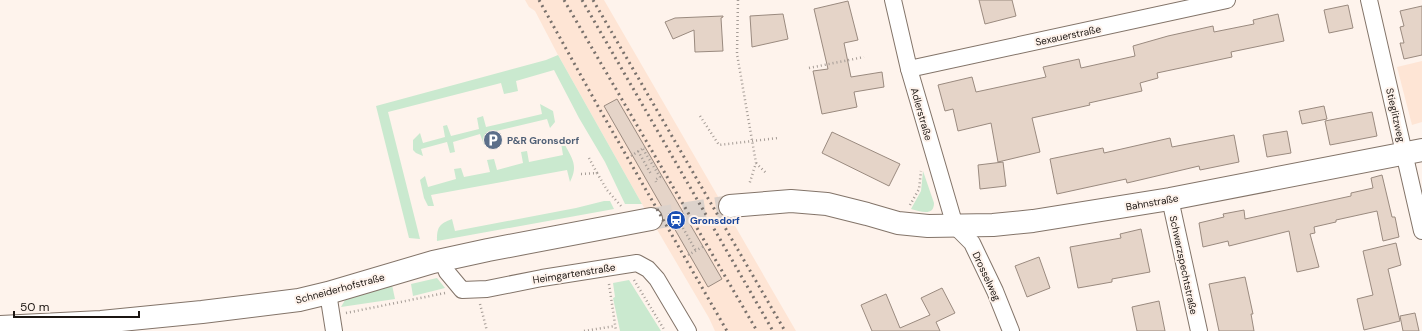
<svg xmlns="http://www.w3.org/2000/svg" width="1422" height="331" font-family="'DM Sans',sans-serif">
<style>
.built{fill:#fee5d5}
.green{fill:#cae9cf}
.building{fill:#e5d4c8;stroke:#9a8a7f}
.lines{fill:none;stroke-linecap:round;stroke-linejoin:round}
.secondary-tunnel{stroke:#dcd2cb;stroke-width:22;stroke-dasharray:22 11;stroke-linecap:butt}
.street-casing{stroke:#837469;stroke-width:18}
.secondary-casing{stroke:#837469;stroke-width:24}
.path{stroke:#a59c96;stroke-width:2.5;stroke-dasharray:1 3;stroke-linecap:butt}
.street{stroke:#fff;stroke-width:16}
.secondary{stroke:#fff;stroke-width:22}
.rail{stroke:#79716c;stroke-width:3;stroke-dasharray:2 4;stroke-linecap:butt}
.labels{text-anchor:middle;stroke-width:4;stroke-linejoin:round;paint-order:stroke}
.street-label{font-size:10px;fill:#1b1511;stroke:#fef3ec}
.service-label{font-size:10px;font-weight:bold;fill:#4e5e75;stroke:#fef3ec;text-anchor:start}
.transit-label{font-size:10px;font-weight:bold;fill:#164399;stroke:#fef3ec;text-anchor:start}
</style>
<rect width="100%" height="100%" fill="#fef3ec"/>
<!-- built -->
<g class="built">
<path d="M525,0H604L796,331H715L709,318L642,204L558,55L535,11L529,7Z"/>
<path d="M1422,61V122L1412,125L1397,67Z"/>
</g>
<!-- green -->
<g class="green">
<path d="M558,55L642,204H625L605,162L579,118L554,70L516,81L518,91L504,94L501,83L388,112L420,239L409,238L376,106L546,60Z"/>
<path d="M540,104L553,111L555,122L550,128L547,119L488,133L489,144L484,145L480,134L453,142L455,152L450,153L447,142L421,149L423,156L416,153L413,150V140L420,133L423,143L445,137L443,126L447,125L451,136L479,129L477,118L483,116L486,127L542,114Z"/>
<path d="M561,143L565,145C573,160 578,166 570,182L567,170L431,195L434,206H428L424,198L420,180L425,176L428,187L456,179L454,169L461,168L464,177L490,172L487,160L494,159L497,170L523,163L521,152L527,151L529,162L563,155Z"/>
<path d="M923,171L934,203C934,217 920,211 911,209L921,191Z"/>
<path d="M604,201H610L614,209L437,241C437,227 439,224 452,219L455,231L576,208Z"/>
<path d="M437,278L445,288L413,296L411,284Z"/>
<path d="M629,280L661,331H620L613,298L615,297L613,283Z"/>
<path d="M392,285L395,299L341,307L345,300Z"/>
</g>
<!-- building -->
<g class="building">
<path d="M979,0H1012L1016,16L985,24Z"/>
<path d="M848,1L858,40L844,43L851,77L882,72L884,87L854,92L857,107L822,114L813,71L828,69L814,9Z"/>
<path d="M1348,5L1353,28L1329,33L1324,10Z"/>
<path d="M1422,6V55L1404,59L1400,43H1404L1400,27L1404,26L1400,11Z"/>
<path d="M783,14L788,39L752,47L750,16Z"/>
<path d="M1278,14L1284,41L1231,52L1232,57L1157,73L1158,78L1140,83L1142,91L1089,103L1090,105L1032,118L1040,152L998,162L991,123L958,131L953,109L945,111L938,85L972,77L976,92L1046,77L1043,67L1079,59L1081,68L1135,56L1133,46L1168,36L1213,26L1214,32L1254,24L1253,20Z"/>
<path d="M723,16V17L721,18L723,51L695,52L694,30L673,39L665,22L675,18Z"/>
<path d="M617,99L722,279L708,287L604,106Z"/>
<path d="M1324,106L1327,119L1302,124L1299,111Z"/>
<path d="M1372,112L1377,136L1330,145L1325,121Z"/>
<path d="M1287,131L1291,153L1267,157L1263,135Z"/>
<path d="M832,132L900,164L889,186L822,153Z"/>
<path d="M1234,135L1239,162L1200,170L1199,166L1127,183L1126,179L1057,194L1050,159L1103,148L1104,153L1170,138L1172,147Z"/>
<path d="M1003,162L1006,186L980,189L978,165Z"/>
<path d="M1382,175L1392,217H1395L1399,237L1383,241L1377,211L1336,220V222L1314,227L1315,233L1310,234L1319,267L1297,272L1289,231L1229,246L1228,241L1203,247L1199,223L1224,217L1223,214L1244,210L1245,219L1351,196V193L1373,188L1371,178Z"/>
<path d="M1141,229L1150,272L1112,279V282L1078,288L1070,247L1121,238L1120,234Z"/>
<path d="M1396,243L1401,265L1388,269L1400,321L1364,330L1357,299L1373,295L1363,251Z"/>
<path d="M1039,257L1050,288L1027,297L1015,266Z"/>
<path d="M1245,277L1253,314H1251L1254,331H1219L1209,284Z"/>
<path d="M942,288L955,313L936,322L940,331H872L861,305L886,294L900,328L930,315L921,298Z"/>
<path d="M1159,301L1165,331H1137L1132,307Z"/>
<path d="M1415,313L1419,331H1403L1400,316Z"/>
</g>
<g class="lines">
<!-- secondary-tunnel -->
<path class="secondary-tunnel" d="M651,219L730,206"/>
<defs>
<g id="street">
<path d="M893,0L909,69L955,226L972,243L995,291L1011,331"/>
<path d="M1369,0L1422,231"/>
<path d="M909,69L1227,0"/>
<path d="M1170,199L1199,331"/>
<path d="M442,260L447,272L462,290L487,289L542,278L637,263L648,269L657,279L688,331"/>
<path d="M328,293L334,331"/>
</g>
<g id="secondary">
<path d="M730,206L791,201L827,204L867,214L898,223L928,226L993,225L1033,221L1170,199L1422,150"/>
<path d="M0,327L101,322L202,312L299,300L328,293L433,262L488,250L651,219"/>
</g>
</defs>
<!-- street casing -->
<use href="#street" class="street-casing"/>
<!-- secondary casing -->
<use href="#secondary" class="secondary-casing"/>
<!-- path -->
<g class="path">
<path d="M738,0L737,54L756,163L749,185"/>
<path d="M809,68L864,57"/>
<path d="M700,116L719,145L778,138"/>
<path d="M643,149L660,177L655,180L656,182"/>
<path d="M638,151L651,174"/>
<path d="M631,156L645,147"/>
<path d="M589,158L597,173"/>
<path d="M756,163L766,173"/>
<path d="M581,174L597,173L607,190L621,206"/>
<path d="M910,205L919,189L921,171"/>
<path d="M683,228L696,251"/>
<path d="M688,255L704,246"/>
<path d="M634,280L665,331"/>
<path d="M609,284L616,331"/>
<path d="M480,304L487,331"/>
<path d="M346,313L445,293"/>
<path d="M584,331L615,326"/>
</g>
<!-- street -->
<use href="#street" class="street"/>
<!-- secondary -->
<use href="#secondary" class="secondary"/>
<!-- rail -->
<g class="rail">
<path d="M539,0L599,108L727,331"/>
<path d="M564,0L757,331"/>
<path d="M582,0L773,331"/>
<path d="M593,0L785,331"/>
</g>
</g>
<!-- icons -->
<defs>
<symbol id="parking-disc" viewBox="-11 -11 22 22"><circle r="9.5" fill="#5c6f8a" stroke="#fef3ec"/><path d="M-3.5-5.5H1a3.5 3.5 0 0 1 0 7H-1V5.5H-3.5ZM-1-3.4V-.6H.8a1.4 1.4 0 0 0 0-2.8Z" fill="#fff"/></symbol>
<symbol id="station-disc" viewBox="-11 -11 22 22"><circle r="9.5" fill="#1a4fb4" stroke="#fef3ec"/><path d="M-3-6H3Q5-6 5-4V2Q5 4 3 4L4.5 6H3L1.5 4h-3L-3 6H-4.5L-3 4Q-5 4-5 2V-4Q-5-6-3-6ZM-3.5-4v3h7v-3ZM-3.5 1v1.5H-2V1ZM2 1v1.5H3.5V1Z" fill="#fff"/></symbol>
</defs>
<g fill-rule="evenodd">
<use href="#parking-disc" x="482" y="129" width="22" height="22"/>
<use href="#station-disc" x="665" y="209" width="22" height="22"/>
</g>
<g class="labels">
<!-- street labels -->
<g class="street-label">
<text transform="translate(1068 35) rotate(-12)" y="4">Sexauerstraße</text>
<text transform="translate(922 114) rotate(74)" y="4">Adlerstraße</text>
<text transform="translate(1396 115) rotate(77)" y="4">Stieglitzweg</text>
<text transform="translate(1152 202) rotate(-10)" y="4">Bahnstraße</text>
<text transform="translate(1184 265) rotate(78)" y="4">Schwarzspechtstraße</text>
<text transform="translate(574 273) rotate(-9)" y="4">Heimgartenstraße</text>
<text transform="translate(987 276) rotate(65)" y="4">Drosselweg</text>
<text transform="translate(340 288) rotate(-15)" y="4">Schneiderhofstraße</text>
</g>
<!-- service labels -->
<g class="service-label">
<text x="507" y="144">P&amp;R Gronsdorf</text>
</g>
<!-- transit labels -->
<g class="transit-label">
<text x="690" y="224">Gronsdorf</text>
</g>
</g>
<!-- scale -->
<path d="M14 311v6h125v-6" fill="none" stroke="#1b1511" stroke-width="2"/>
<text x="20" y="311" font-size="12" fill="#1b1511" stroke="#fef3ec" stroke-width="3" paint-order="stroke">50 m</text>
</svg>
